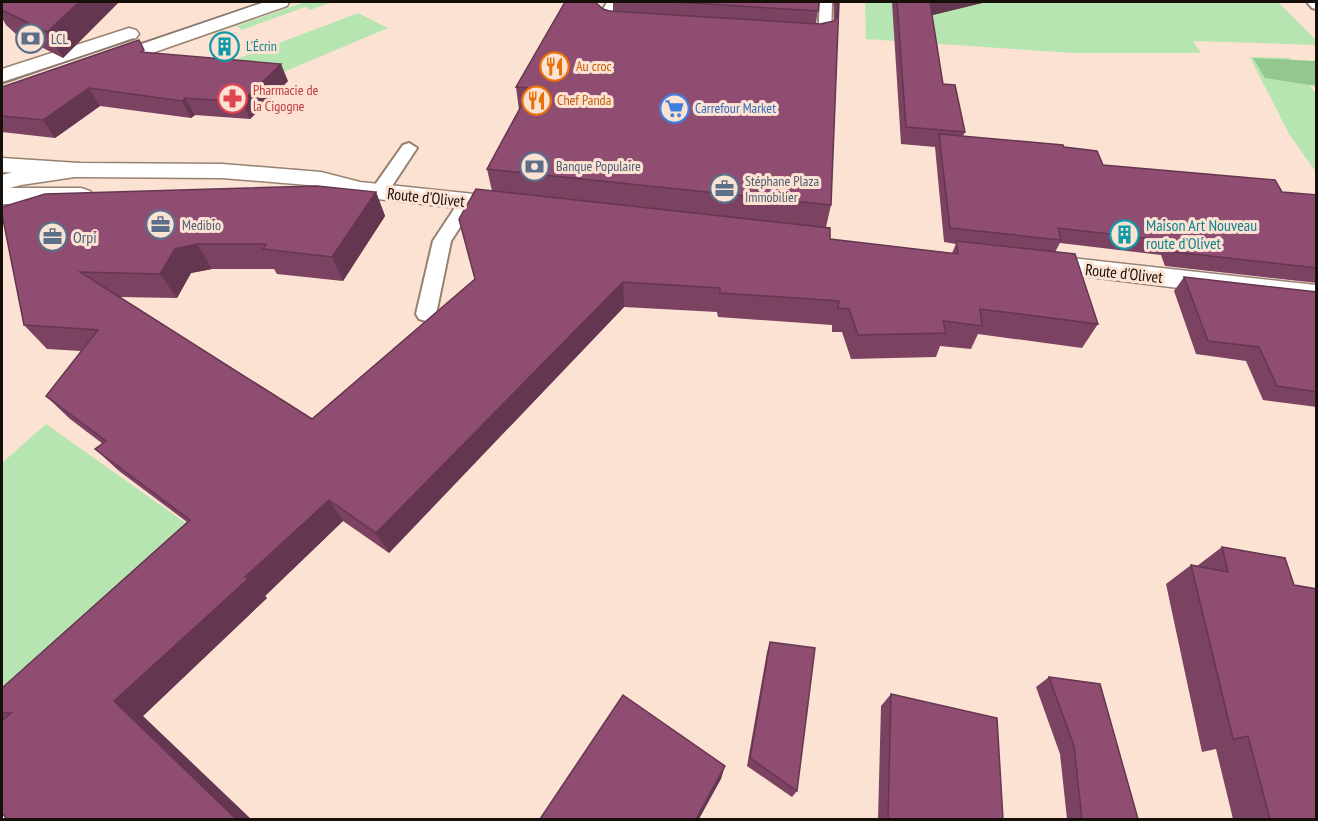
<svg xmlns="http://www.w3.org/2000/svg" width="1318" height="821" font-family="'PT Sans Narrow',sans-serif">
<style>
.green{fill:#b7e5b2}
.forest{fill:#92c88d}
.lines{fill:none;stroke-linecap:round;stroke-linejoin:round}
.lane-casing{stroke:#978272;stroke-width:4}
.street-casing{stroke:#978272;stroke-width:3}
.secondary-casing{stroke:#978272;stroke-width:3}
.lane{fill:#fff;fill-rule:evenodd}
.street{fill:#fff;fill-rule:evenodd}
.secondary{fill:#fff;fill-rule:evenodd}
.tram{stroke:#8b7a6f;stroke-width:1.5}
.wall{fill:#7c4262}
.shaded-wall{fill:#653650}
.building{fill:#904d72;stroke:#653650;stroke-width:1.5}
.labels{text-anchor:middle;stroke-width:6;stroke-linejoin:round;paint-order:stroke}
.far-service-label{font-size:14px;fill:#4e5e75;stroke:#fbe2d2;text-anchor:start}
.far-culture-label{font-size:14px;fill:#0d838f;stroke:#fbe2d2;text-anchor:start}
.far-food-label{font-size:14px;fill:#c56008;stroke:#fbe2d2;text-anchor:start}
.far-health-label{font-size:14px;fill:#be3a42;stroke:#fbe2d2;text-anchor:start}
.far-shop-label{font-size:14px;fill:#366cbe;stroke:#fbe2d2;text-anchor:start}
.street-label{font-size:16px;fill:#170f09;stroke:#fbe2d2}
.culture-label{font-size:16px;fill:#0d838f;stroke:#fbe2d2;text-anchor:start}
.service-label{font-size:16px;fill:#4e5e75;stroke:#fbe2d2;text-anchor:start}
</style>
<rect width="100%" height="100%" fill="#fbe2d2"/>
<!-- green -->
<g class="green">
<path d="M305,2H332L310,10L305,7L242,30L236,26Z"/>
<path d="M865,2H1278L1316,40V45L1193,41L1201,53H1072L866,39Z"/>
<path d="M358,13L388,28L267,79L197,74Z"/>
<path d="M1250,57L1290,58L1316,94V172L1289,134Z"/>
<path d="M46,424L211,541L2,734V463Z"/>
</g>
<!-- forest -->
<path class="forest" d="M1253,58L1316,61V86L1265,78Z"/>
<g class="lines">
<defs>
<g id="lane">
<path d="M607,2H619L611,20L614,23L626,24L628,27L626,30H606L597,21Z"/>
<path d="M820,2H832L831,38L824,42L804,43L802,40L804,37L818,35Z"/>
<path d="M1307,2H1316V9L1312,8Z"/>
<path d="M409,143L417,148L388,192L385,196H373L370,192L403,145Z"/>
<path d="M468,196L474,197L477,201L451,241L436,314L433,319L426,321L419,319L416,314L433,241L462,197Z"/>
</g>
<g id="street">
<path d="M264,2H289L287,6L109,68L102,70L95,68L92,64L95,60Z"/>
<path d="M129,28L136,30L139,34L136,38L2,82V69Z"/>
<path d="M79,163L88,165L91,170L88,175L21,185L2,190V175L18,171Z"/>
</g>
<g id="secondary">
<path d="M2,158L79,163L222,164L321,172L360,182L513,198L522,200L526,206L522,212L513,214L359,197L320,186L222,178L79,177L2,172Z"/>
<path d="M2,188H81L90,191L94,196L90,201L81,204H2Z"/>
<path d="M1035,254L1316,285V305L1025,269L1021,263L1025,257Z"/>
</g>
</defs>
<!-- lane casing -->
<use href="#lane" class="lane-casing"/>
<!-- street casing -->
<use href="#street" class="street-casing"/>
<!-- secondary casing -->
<use href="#secondary" class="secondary-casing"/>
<!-- lane -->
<use href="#lane" class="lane"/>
<!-- street -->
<use href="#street" class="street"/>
<!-- secondary -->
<use href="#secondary" class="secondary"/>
<!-- tram -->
<g class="tram">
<path d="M126,48L262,2"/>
<path d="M2,84L133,39"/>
</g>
</g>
<!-- wall -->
<g class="wall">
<path d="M2,2H119L63,58L17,35L6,25L2,18Z"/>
<path d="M613,2H819L816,23L820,24L834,21V2H839L831,205L826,227L830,239L952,253L956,244L944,242L935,147L901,144L892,2H986L932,15L943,84L965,132L963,136L1064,147L1103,165L1282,192L1317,195V283L1165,266L1161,255L1060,243L1055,252L1098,324L1082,348L978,334L971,349L940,346L936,357L851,359L842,332H832V325L718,317L717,312L624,307L389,553L343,521L265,596L267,598L143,716L2,813V688L187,522L119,471L95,449L103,444L70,419L46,396L81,351L47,349L24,325L2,214L376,192L385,216L343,281L277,274L274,269H212L191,273L177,298L119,297L312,419L475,279L492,191L487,169L519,110L516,87L603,9L613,11Z"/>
<path d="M146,53L288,81L250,119L195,115L191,118L100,106L55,138L2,132V87Z"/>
<path d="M1184,277L1317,292V407L1263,400L1246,361L1196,354L1174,291Z"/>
<path d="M1222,547L1317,819H1233L1216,749L1202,752L1166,584L1191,565L1197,566Z"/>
<path d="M770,642L797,791L792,797L747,766L767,652Z"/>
<path d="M1049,677L1138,819H1067L1060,754L1036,687Z"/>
<path d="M891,694L1003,819H878L881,706Z"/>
</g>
<!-- shaded-wall -->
<g class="shaded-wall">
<path d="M79,2H119L63,58L47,32Z"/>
<path d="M929,2H986L925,17Z"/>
<path d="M281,64L288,81L250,119L242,102Z"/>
<path d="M89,88L100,106L55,138L43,120Z"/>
<path d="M185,98L195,115L191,118L182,101Z"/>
<path d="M376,192L385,216L343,281L332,257Z"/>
<path d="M197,244L212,269L191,273L177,298L160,274L175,249Z"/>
<path d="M623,282L624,307L389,553L376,533Z"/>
<path d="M329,500L343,521L265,596L267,598L143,716L251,819H236L114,701Z"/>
<path d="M725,766L721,779L699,819H696Z"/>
</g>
<!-- building -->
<g class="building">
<path d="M2,2H79L47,32L2,10Z"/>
<path d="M565,2H595L603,9L609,11L820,24L834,21L837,17L838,2H839L831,205L487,169L531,88L516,87Z"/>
<path d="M675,2H819L818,11Z"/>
<path d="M897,2H930L943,84L955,85L965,132L906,127Z"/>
<path d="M139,40L144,50L141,52L281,64L242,102L185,98L182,101L89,88L43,120L2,116V87Z"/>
<path d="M939,134L1063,145L1064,147L1097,151L1103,165L1275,180L1282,192L1317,195V268L1175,252L1171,241L1058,228L1061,240L950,228Z"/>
<path d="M317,186L376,192L332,257L263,249L266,244H197L175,249L160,274L80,272L312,419L475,279L459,219L476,189L830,228V239L958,254L956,241L1075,254L1098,324L980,309L982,326L943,321L946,333L858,335L849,309L838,308L839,301L720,293V288L623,282L376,533L329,500L245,577L248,579L114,701L236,819H7L2,813V721L11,713H2V688L190,520L95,449L106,441L46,396L98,330L24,325L2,214V207L45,194Z"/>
<path d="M1184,277L1317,292V392L1277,386L1259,347L1208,341Z"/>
<path d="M1222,547L1285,558L1294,585L1317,589V819H1270L1248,736L1233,739L1191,565L1228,572Z"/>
<path d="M770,642L815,648L797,791L750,758Z"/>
<path d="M1049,677L1100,684L1138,819H1082L1074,746Z"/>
<path d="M891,694L997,718L1003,819H888Z"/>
<path d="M623,695L725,766L696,819H540Z"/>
</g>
<!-- icons -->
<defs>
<symbol id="bank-ring" viewBox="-11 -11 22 22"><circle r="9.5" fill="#fbe2d2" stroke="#5c6f8a" stroke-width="1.5"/><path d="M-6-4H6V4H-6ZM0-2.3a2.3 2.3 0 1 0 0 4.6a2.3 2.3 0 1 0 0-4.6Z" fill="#5c6f8a"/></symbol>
<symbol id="building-ring" viewBox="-11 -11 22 22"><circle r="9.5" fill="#fbe2d2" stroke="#0f9aa8" stroke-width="1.5"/><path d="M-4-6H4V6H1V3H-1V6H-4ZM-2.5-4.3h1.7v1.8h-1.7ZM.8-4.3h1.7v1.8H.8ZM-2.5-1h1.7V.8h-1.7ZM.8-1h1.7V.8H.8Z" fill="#0f9aa8"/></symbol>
<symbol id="restaurant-ring" viewBox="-11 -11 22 22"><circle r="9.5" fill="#fbe2d2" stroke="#e8710a" stroke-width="1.5"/><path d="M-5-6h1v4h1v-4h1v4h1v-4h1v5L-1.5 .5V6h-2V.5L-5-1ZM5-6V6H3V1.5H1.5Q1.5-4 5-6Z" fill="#e8710a"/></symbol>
<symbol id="pharmacy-ring" viewBox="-11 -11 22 22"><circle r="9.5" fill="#fbe2d2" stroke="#e0444e" stroke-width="1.5"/><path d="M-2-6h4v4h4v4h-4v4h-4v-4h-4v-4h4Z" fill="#e0444e"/></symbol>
<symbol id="supermarket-ring" viewBox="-11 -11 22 22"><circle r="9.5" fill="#fbe2d2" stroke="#3f7fe0" stroke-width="1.5"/><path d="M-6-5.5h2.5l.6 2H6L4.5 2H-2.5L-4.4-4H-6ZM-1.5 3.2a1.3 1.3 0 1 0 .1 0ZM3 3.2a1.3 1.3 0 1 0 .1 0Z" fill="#3f7fe0"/></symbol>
<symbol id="office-ring" viewBox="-11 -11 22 22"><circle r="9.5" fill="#fbe2d2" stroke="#5c6f8a" stroke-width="1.5"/><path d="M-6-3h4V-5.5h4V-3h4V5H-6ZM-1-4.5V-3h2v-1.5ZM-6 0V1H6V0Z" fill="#5c6f8a"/></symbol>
</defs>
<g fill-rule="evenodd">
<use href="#bank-ring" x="14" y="22" width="33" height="33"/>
<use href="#building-ring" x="208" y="30" width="33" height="33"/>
<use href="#restaurant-ring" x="538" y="50" width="33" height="33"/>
<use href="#pharmacy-ring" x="216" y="82" width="33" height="33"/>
<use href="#restaurant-ring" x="520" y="84" width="33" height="33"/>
<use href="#supermarket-ring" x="658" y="92" width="33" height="33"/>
<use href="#bank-ring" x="518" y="150" width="33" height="33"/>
<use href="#office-ring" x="708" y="172" width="33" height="33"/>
<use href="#office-ring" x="144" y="208" width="33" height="33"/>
<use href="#building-ring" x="1108" y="218" width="33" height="33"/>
<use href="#office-ring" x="36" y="220" width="33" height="33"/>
</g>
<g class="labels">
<!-- far-service labels -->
<g class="far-service-label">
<text x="51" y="44">LCL</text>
<text x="556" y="171">Banque Populaire</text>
<text x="745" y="186">Stéphane Plaza<tspan x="745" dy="16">Immobilier</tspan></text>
<text x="182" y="230">Medibio</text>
</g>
<!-- far-culture labels -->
<g class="far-culture-label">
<text x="246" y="51">L'Écrin</text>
</g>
<!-- far-food labels -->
<g class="far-food-label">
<text x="576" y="71">Au croc</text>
<text x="557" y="105">Chef Panda</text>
</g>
<!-- far-health labels -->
<g class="far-health-label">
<text x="253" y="95">Pharmacie de<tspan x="253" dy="16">la Cigogne</tspan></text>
</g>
<!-- far-shop labels -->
<g class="far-shop-label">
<text x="695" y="113">Carrefour Market</text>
</g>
<!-- street labels -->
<g class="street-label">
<text transform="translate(426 197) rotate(6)" y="6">Route d'Olivet</text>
<text transform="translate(1124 273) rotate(6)" y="6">Route d'Olivet</text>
</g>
<!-- culture labels -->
<g class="culture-label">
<text x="1146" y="231">Maison Art Nouveau<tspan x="1146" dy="18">route d'Olivet</tspan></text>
</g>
<!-- service labels -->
<g class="service-label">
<text x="73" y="243">Orpi</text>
</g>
</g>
<!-- border -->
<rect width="1318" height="821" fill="none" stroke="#170f09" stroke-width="6"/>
</svg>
